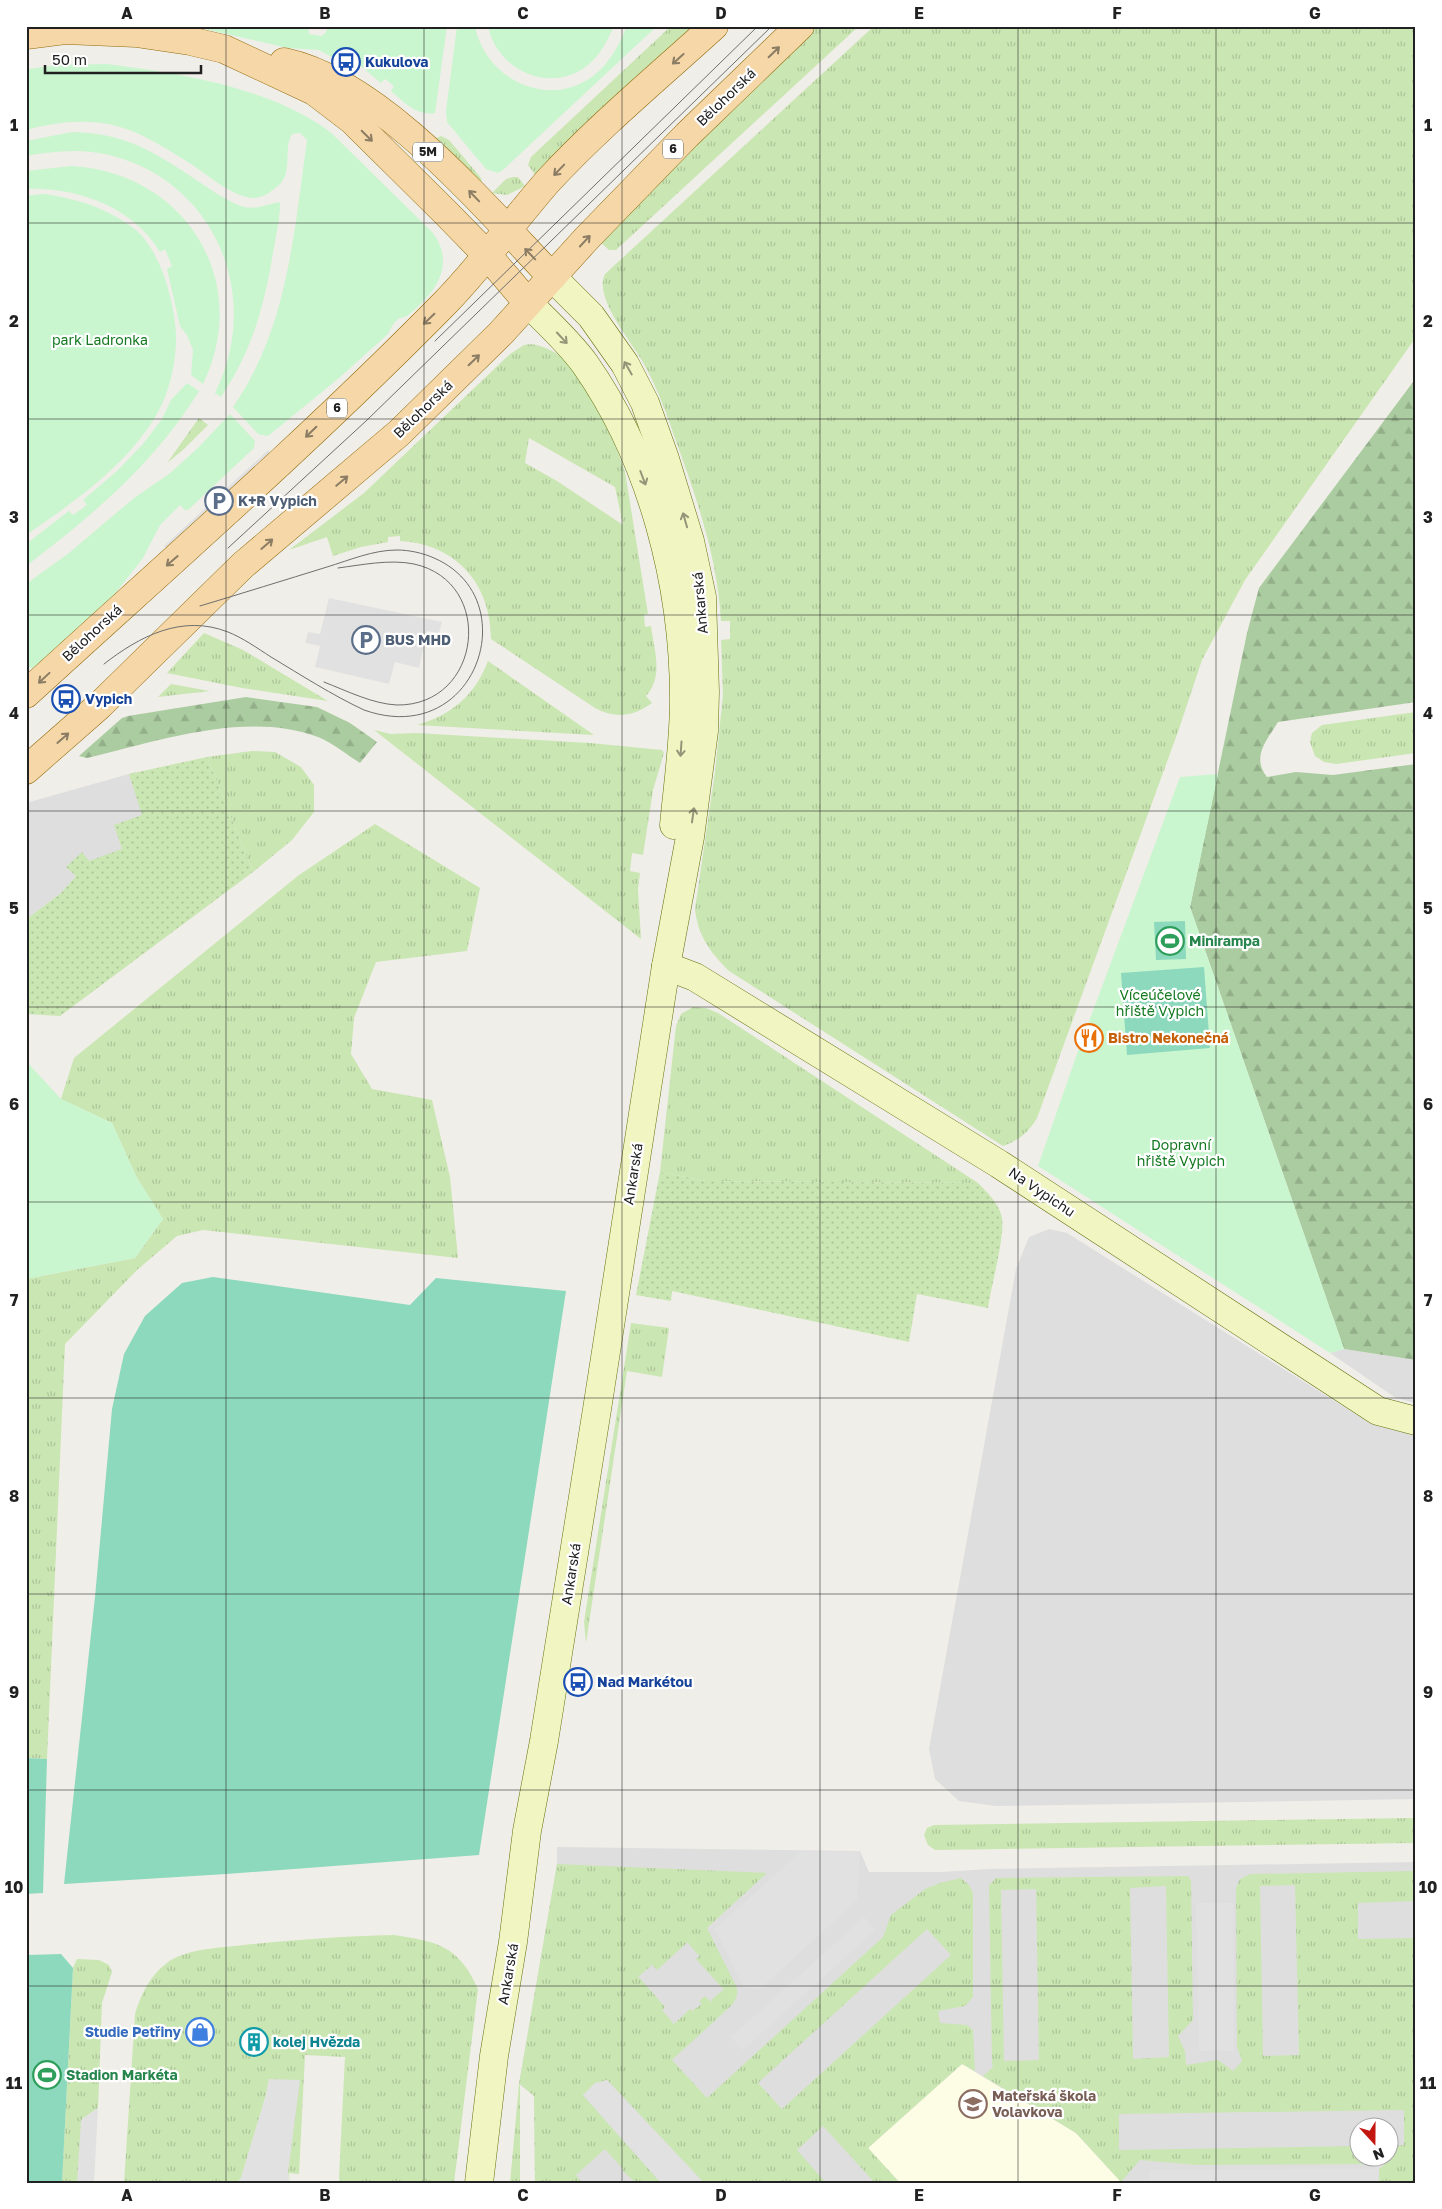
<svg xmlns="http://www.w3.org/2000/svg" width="1442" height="2209" font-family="'Golos Text',sans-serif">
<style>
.residential{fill:#dfdede;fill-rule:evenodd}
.education{fill:#fcfde4}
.grass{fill:url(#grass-tufts);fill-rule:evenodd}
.forest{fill:url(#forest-firs)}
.park{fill:#c9f6cf}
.garden{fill:url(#garden-dots)}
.pitch{fill:#8cd9be}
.parking{fill:#e1e1e1}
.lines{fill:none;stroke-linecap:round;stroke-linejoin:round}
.secondary-casing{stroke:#63720d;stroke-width:29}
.primary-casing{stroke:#926b0b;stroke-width:29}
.secondary{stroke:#f1f5c1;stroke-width:28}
.primary{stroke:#f5d7a8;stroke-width:28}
.tram{stroke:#6f6f6f;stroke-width:1}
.oneway{stroke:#8b7c64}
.oneway2{stroke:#939679}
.grid{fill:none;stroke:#212121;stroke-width:1;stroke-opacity:0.55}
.labels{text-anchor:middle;stroke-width:4.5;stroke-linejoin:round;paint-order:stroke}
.shield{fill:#fff;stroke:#646464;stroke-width:1}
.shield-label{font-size:12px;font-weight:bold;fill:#212121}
.transit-label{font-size:14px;font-weight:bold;fill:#164399;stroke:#fff;text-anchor:start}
.street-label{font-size:14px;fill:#212121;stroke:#fff}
.park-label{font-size:14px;fill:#147921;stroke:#fff}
.service-label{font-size:14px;font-weight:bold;fill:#4e5e75;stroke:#fff;text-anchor:start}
.leisure-label{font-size:14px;font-weight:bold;fill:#27864d;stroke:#fff;text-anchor:start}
.food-label{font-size:14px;font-weight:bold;fill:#c56008;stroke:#fff;text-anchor:start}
.shop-label{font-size:14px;font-weight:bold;fill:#366cbe;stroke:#fff;text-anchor:end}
.culture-label{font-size:14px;font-weight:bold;fill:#0d838f;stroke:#fff;text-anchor:start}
.education-label{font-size:14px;font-weight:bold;fill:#785e54;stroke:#fff;text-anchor:start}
.neatline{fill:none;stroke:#212121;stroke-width:2}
.grid-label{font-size:16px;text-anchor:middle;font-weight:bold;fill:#212121}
</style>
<defs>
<pattern id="grass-tufts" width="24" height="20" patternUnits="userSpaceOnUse" patternTransform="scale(1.25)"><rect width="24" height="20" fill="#cae6b2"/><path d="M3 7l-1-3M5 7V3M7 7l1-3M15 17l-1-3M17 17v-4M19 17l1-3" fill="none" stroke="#adc599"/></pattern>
<pattern id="forest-firs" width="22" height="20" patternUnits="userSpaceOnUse" patternTransform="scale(1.25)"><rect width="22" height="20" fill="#abcca0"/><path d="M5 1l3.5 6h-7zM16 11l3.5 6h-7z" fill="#93af8a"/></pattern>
<pattern id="garden-dots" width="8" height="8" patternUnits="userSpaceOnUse" patternTransform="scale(1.25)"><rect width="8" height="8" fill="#cae6b2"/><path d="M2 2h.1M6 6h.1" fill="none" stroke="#adc599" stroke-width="1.8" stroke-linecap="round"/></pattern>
</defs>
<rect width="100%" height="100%" fill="#f0eee8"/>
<!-- residential -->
<g class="residential">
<path d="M136,772L151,817L129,852L76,876L61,893L28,918L26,803Z"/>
<path d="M1049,1229L1067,1233L1371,1424L1416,1436V1799L996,1806L959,1801L935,1779L929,1749L1016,1269L1029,1237Z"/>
<path d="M1344,1349L1416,1360V1403L1396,1398L1330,1353Z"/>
<path d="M557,1847L860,1851L869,1872H941L990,1869L1416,1862V2183H535L534,2096L519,2084L557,1864ZM1360,2126H1390V2156H1360Z"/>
</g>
<!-- education -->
<path class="education" d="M962,2064L1076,2133L1121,2182L900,2183L868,2148Z"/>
<!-- grass -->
<g class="grass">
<path d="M671,26H695L536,176L528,165L531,157Z"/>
<path d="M817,26H859L616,250H609L600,242L695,145Z"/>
<path d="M874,26H1416V337L1245,580L1202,660L1179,729L1037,1118C1029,1132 1018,1141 1003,1146L729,971C710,952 698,936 695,909L715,772L723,695L721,640L730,639V621H721C718,560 697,499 676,441C667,415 658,389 644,364C632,342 593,298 605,274Z"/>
<path d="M441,136L449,140L481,178L482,184L435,139Z"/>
<path d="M513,177H518L525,186L507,195L492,193L506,179Z"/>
<path d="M531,344C545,346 558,353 568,363C587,384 617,445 625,472L648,614L644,615L645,627L651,626C654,650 664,676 646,696L652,703C633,717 615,719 595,708L491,639C491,584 456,544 400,541V536L388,537V542L361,547L333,556L327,537L289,550L364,493L510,354L524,345ZM529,438L615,487L623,525L557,481L525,463Z"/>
<path d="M199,418L208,425L184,449L167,463Z"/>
<path d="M204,633L243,650L328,701L242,688L167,673Z"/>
<path d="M488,661L594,735L417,725C452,715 475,695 488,661Z"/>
<path d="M171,684L210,691L158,697Z"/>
<path d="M1416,712V753L1336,764L1324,762L1315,756L1310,742L1312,733L1322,725Z"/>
<path d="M374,730L391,734L416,733L590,743L662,750L664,753L653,790L643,855L632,853L630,871L640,873L638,889L641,939Z"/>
<path d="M252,751L275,752L301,767L314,785V812L292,840L253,872L207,757Z"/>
<path d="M375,824L480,888L467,951L376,962L354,1018L351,1054L372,1089L432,1100L450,1177L458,1258L203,1230L177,1236L137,1270L65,1344L47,1759L26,1758V1279L135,1258L163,1219L137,1178L112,1123L61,1099L74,1058L299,875Z"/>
<path d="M693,1007L706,1008L718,1013L978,1183L706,1181L660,1172L676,1026L681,1014Z"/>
<path d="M631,1323L669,1328L662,1377L627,1371L586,1643L584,1622Z"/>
<path d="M1416,1818V1843L935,1850L928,1845L924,1835L927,1828L934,1825Z"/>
<path d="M557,1864L767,1873L707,1928L737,1988V1996L733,2004L672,2060L707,2098L883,1937L891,1915L925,1889L940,1883L961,1878L969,1885L973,1893V1997L965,2006L938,2011L940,2023L967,2025L973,2030L975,2071L962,2064L868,2148L900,2183H875L823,2126L797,2150L826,2183H704L607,2080L583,2095L661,2183H636L622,2170L623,2169L605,2149L576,2175L582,2183H535L534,2096L520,2084V2183H510L519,2084ZM927,1929L951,1955L782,2109L758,2083ZM689,1941L688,1943L698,1955L701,1954L696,1959L725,1991L723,1990L711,2000L712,2003L705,1996L699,2001L702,2004L693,2010L694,2012L690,2009L673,2025V2023L663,2011L661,2012L665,2007L637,1975L639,1976L651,1966L650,1963L657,1970Z"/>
<path d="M1416,1871V1901L1358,1903V1939L1416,1938V2183H1379V2169L1385,2164L1196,2165L1140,2160L1121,2182L1076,2133L983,2076L993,2067L992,2063L989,1885L996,1878L1188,1876L1191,1881L1193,2020L1178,2036L1185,2051L1186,2065L1218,2060L1233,2071L1242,2061L1237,2047L1236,1888L1240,1879L1251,1874ZM1295,1885L1299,2055L1263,2056L1260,1886ZM1166,1886L1169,2057L1133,2059L1130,1888ZM1036,1889L1039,2060L1004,2061L1001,1890ZM1404,2110V2145L1390,2146V2156H1360L1359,2146L1119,2150V2114Z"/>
<path d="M394,1935C438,1942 458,1945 478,1989L454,2183H340L339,2177L345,2057L305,2055L299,2174L289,2173L290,2183L269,2079L266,2095L241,2178L237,2183H124L135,2014C142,1992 152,1971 173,1959C194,1948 221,1948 244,1945C295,1940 343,1936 394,1935Z"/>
<path d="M77,1959L99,1960L109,1965L112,1972L102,2003L98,2108L82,2119L79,2183H62L73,1968Z"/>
</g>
<!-- forest -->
<g class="forest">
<path d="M1416,378V702L1278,722C1267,740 1251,757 1267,777L1296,772L1333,775L1416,764V1360L1344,1349L1190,907L1247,633L1259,588Z"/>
<path d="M246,697L317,707L350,723L377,742L360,763C347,755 333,743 318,737C248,710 157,741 87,758L79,756L122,718L128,716Z"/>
</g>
<!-- park -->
<g class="park">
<path d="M192,26H308L309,34L322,36L326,32L328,26H447L435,113C416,116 404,102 391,91L394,86L385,79L381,83L344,52L337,60L319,50L288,48Z"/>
<path d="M457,26H475C485,79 548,110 593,76C610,63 619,45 627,26H657L503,170L498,173L486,169L447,122L446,111Z"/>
<path d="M488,26H614C607,41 601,54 588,65C551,95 497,71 488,26Z"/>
<path d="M107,64C177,73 256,85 317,123C334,133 346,148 360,161C384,185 409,209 433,233C457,266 434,294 407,316C405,317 403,317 400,318C394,321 391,328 388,334L339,378L268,436L258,434L233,407C288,328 294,232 307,140L300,133L292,134C283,149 293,171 280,184C272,191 264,198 253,198C233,197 210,177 194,166C170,151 147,135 120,127C89,118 57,122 26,130V69L61,65Z"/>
<path d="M72,132C126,133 154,152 198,181C211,190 225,200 241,206C257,212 275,200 280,203C280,219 276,236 273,253C264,307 252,351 221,397L215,393C263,297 216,181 109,155C82,148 53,151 26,156V141Z"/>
<path d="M71,166C185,172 253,281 203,384L191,375L193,350L187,335L180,326L167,269L172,266L165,249L160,252C133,207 77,187 26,189V171Z"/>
<path d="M43,194C76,198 110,209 137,231C162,253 177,310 176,343C175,366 169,392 158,412C129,464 74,502 26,535V196Z"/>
<path d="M187,383L199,391C155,463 93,515 26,566V544L69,511L73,515L87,505L83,500L117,471L143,444L162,419L171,400Z"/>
<path d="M230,414L255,441L254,448L188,510H185L180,505L160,525L143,558L113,596L35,667L32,668L26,666V584L69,553L134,498L169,474L198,448Z"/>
<path d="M1218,774L1190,907L1344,1349L1330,1353L1038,1166L1078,1051L1180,777Z"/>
<path d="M26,1061L61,1099L112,1123L137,1178L163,1219L135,1258L26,1279Z"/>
</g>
<!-- garden -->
<g class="garden">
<path d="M207,757L253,872L60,1016L26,1014V917L28,918L61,893L76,876L66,867L82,852L89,861L122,849L114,825L142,815L129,774Z"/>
<path d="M660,1172L706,1181L978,1183C987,1192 1000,1205 1002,1218C1005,1237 991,1286 988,1308L917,1294L909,1342L672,1291L671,1301L636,1295Z"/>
</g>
<!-- pitch -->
<g class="pitch">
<path d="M1185,921L1186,959L1156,960L1154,922Z"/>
<path d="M1204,967L1210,1048L1127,1055L1121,973Z"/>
<path d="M213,1277L410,1305L436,1278L566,1291L479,1855L226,1874L64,1884L95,1597L112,1409L124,1354L145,1316L182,1283Z"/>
<path d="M26,1758L47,1759L43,1893L26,1894Z"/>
<path d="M61,1954L73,1968L62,2183H26V1955Z"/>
</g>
<!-- parking -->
<g class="parking">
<path d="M268,450L275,457L170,553L164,546Z"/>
<path d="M329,598L442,622L439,633L427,631L419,668L395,662L389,684L315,667L320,646L305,643L308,632L320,634Z"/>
<path d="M860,1851L857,1900L760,1989L744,1988L715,1929L800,1852Z"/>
<path d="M1196,1903H1233L1234,2051H1199Z"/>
<path d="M864,1917L875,1930L743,2050L731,2037Z"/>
<path d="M269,2079L300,2080L288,2173L289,2183H237L241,2178L266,2095Z"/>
<path d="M607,2080L704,2183H661L583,2095L595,2083Z"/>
<path d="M98,2108L94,2183H77L81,2120Z"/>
<path d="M1379,2169V2183H1152L1149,2180L1150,2170Z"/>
</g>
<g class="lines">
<defs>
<g id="secondary">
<path d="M528,303C548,323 569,342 585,364C652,460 684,584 684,700C684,742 678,783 674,825"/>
<path d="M666,966L695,977L999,1164L1378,1411L1416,1421"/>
<path d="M479,2183L494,2056L513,1942L527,1831L544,1741L598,1403L666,966L690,837L704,731L705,692L702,597L690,541L665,459L645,403L625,364L591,316L552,277"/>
</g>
<g id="primary">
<path d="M26,35L65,30L136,33L190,41L224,49L314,91L352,120L446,213L488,256L528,303"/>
<path d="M284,62C380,82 485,207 552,277"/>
<path d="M26,694C166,566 309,441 442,306C481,267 512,222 548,181C599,126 658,77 714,26"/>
<path d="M26,770L100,705L243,565L399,433L501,333L587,238L687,135L800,26"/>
</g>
</defs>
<!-- secondary casing -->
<use href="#secondary" class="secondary-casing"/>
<!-- primary casing -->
<use href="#primary" class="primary-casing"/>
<!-- secondary -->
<use href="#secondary" class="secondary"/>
<!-- primary -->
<use href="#primary" class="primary"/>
<!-- tram -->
<g class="tram">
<path d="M435,341L758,26"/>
<path d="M228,548L366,421L772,26"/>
<path d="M104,664C140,636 182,614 228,632C243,638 257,648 271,657C301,675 332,695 364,710C477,750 527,598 434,558C423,553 409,550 397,550C373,550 350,560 327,567C285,580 243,593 200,606"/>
<path d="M324,682C347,691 373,704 397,705C482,706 496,582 414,564C390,559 361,565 338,568"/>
</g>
</g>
<!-- one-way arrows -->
<defs><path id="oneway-shaft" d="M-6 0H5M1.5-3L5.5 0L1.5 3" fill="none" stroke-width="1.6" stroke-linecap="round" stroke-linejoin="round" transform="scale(1.25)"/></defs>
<g class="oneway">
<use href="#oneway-shaft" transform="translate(774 52) rotate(-44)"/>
<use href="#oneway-shaft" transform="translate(678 59) rotate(138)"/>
<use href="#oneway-shaft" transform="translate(367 136) rotate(45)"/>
<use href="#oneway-shaft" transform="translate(559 170) rotate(134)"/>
<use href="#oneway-shaft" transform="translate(474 196) rotate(-134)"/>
<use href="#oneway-shaft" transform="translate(585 241) rotate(-47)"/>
<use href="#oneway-shaft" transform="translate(530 254) rotate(-134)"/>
<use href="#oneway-shaft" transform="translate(429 319) rotate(136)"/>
<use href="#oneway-shaft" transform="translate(474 360) rotate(-44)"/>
<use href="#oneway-shaft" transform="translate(311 432) rotate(136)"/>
<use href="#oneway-shaft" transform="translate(342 481) rotate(-40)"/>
<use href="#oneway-shaft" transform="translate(267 544) rotate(-41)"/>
<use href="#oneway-shaft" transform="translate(172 561) rotate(139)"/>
<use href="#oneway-shaft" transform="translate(44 678) rotate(137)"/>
<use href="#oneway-shaft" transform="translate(63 738) rotate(-41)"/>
</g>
<g class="oneway2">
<use href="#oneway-shaft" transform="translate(562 338) rotate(47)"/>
<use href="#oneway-shaft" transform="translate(628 368) rotate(-120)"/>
<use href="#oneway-shaft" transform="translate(643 478) rotate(69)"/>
<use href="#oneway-shaft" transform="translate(685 520) rotate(-106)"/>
<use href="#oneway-shaft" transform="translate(681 749) rotate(94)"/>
<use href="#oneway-shaft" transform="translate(693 815) rotate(-82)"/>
</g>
<!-- grid -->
<path class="grid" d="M226,26V2183M424,26V2183M622,26V2183M820,26V2183M1018,26V2183M1216,26V2183M26,223H1416M26,419H1416M26,615H1416M26,811H1416M26,1007H1416M26,1202H1416M26,1398H1416M26,1594H1416M26,1790H1416M26,1986H1416"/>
<!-- icons -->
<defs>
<symbol id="bus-ring" viewBox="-11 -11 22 22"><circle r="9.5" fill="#fff" stroke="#1a4fb4" stroke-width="1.5"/><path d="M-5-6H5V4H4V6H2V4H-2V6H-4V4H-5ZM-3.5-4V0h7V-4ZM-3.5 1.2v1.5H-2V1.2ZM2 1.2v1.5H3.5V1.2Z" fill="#1a4fb4"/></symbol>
<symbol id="parking-ring" viewBox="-11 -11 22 22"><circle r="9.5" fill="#fff" stroke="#5c6f8a" stroke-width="1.5"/><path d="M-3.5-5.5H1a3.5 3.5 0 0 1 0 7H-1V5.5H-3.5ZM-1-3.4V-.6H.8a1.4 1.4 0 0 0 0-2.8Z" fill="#5c6f8a"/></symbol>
<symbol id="stadium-ring" viewBox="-11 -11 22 22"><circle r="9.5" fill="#fff" stroke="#2e9e5b" stroke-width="1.5"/><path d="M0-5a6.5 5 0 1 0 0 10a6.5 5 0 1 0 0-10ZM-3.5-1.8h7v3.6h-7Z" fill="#2e9e5b"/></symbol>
<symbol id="restaurant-ring" viewBox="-11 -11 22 22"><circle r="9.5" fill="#fff" stroke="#e8710a" stroke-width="1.5"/><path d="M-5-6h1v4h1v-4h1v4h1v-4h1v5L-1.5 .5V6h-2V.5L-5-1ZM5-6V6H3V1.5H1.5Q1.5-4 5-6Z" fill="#e8710a"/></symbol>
<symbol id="shop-ring" viewBox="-11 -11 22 22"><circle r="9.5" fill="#fff" stroke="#3f7fe0" stroke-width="1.5"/><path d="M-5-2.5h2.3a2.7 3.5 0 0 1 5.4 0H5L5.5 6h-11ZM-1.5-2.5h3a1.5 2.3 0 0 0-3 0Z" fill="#3f7fe0"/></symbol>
<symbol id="building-ring" viewBox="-11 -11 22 22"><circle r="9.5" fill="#fff" stroke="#0f9aa8" stroke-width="1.5"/><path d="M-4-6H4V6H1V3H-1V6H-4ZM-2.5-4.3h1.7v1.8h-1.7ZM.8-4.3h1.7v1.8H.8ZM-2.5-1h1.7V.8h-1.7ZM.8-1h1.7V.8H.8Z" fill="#0f9aa8"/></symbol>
<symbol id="school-ring" viewBox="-11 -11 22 22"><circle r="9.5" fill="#fff" stroke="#8d6e63" stroke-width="1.5"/><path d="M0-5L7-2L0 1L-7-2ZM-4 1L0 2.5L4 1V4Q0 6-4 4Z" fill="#8d6e63"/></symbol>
</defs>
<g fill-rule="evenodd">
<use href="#bus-ring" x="330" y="46" width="32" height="32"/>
<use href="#parking-ring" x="203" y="485" width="32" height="32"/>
<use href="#parking-ring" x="350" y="624" width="32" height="32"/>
<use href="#bus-ring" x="50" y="683" width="32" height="32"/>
<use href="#stadium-ring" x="1154" y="925" width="32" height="32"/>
<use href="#restaurant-ring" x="1073" y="1022" width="32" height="32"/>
<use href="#bus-ring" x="562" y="1666" width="32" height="32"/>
<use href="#shop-ring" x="184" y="2016" width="32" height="32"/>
<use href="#building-ring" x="238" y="2026" width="32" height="32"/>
<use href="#stadium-ring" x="31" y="2059" width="32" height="32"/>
<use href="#school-ring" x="957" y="2088" width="32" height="32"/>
</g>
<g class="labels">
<!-- shield labels -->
<g class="shield">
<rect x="663" y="139.5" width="20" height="19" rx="4"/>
<rect x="413" y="142.5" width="30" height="19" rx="4"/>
<rect x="327" y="398.5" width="20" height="19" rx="4"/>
</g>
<g class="shield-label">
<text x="673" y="153">6</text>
<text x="428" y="156">5M</text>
<text x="337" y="412">6</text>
</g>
<!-- transit labels -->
<g class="transit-label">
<text x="365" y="67">Kukulova</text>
<text x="85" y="704">Vypich</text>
<text x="597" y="1687">Nad Markétou</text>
</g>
<!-- street labels -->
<g class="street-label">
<text transform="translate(726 97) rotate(-44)" y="5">Bělohorská</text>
<text transform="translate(423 409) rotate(-44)" y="5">Bělohorská</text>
<text transform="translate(700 603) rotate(-95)" y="5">Ankarská</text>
<text transform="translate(92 633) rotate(-43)" y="5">Bělohorská</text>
<text transform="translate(633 1174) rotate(-81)" y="5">Ankarská</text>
<text transform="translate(1042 1192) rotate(34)" y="5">Na Vypichu</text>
<text transform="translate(571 1574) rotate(-81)" y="5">Ankarská</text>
<text transform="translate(508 1974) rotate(-80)" y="5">Ankarská</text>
</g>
<!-- park labels -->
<g class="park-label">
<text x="100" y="345">park Ladronka</text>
<text x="1160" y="1000">Víceúčelové<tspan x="1160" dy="16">hřiště Vypich</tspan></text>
<text x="1181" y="1150">Dopravní<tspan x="1181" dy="16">hřiště Vypich</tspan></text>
</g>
<!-- service labels -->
<g class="service-label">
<text x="238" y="506">K+R Vypich</text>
<text x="385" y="645">BUS MHD</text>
</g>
<!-- leisure labels -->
<g class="leisure-label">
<text x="1189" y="946">Minirampa</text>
<text x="66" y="2080">Stadion Markéta</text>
</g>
<!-- food labels -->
<g class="food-label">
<text x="1108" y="1043">Bistro Nekonečná</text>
</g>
<!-- shop labels -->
<g class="shop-label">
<text x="181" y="2037">Studie Petřiny</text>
</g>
<!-- culture labels -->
<g class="culture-label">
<text x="273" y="2047">kolej Hvězda</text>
</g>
<!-- education labels -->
<g class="education-label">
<text x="992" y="2101">Mateřská škola<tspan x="992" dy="16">Volavkova</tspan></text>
</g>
</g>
<!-- border -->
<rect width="1442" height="2209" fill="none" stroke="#ffffff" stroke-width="55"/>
<!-- north arrow -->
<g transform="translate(1374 2142) rotate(159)"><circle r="24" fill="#ffffff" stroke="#a6a6a6"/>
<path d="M0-4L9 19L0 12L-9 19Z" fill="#c2160f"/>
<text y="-8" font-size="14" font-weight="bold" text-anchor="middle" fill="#212121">N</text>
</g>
<!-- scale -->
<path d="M45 65v8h156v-8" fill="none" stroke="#212121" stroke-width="2.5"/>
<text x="52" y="65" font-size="15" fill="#212121" stroke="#ffffff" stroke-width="4" paint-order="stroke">50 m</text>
<rect x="28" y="28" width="1386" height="2154" class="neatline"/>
<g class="grid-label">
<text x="127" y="19">A</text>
<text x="325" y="19">B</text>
<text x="523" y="19">C</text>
<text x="721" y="19">D</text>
<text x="919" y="19">E</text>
<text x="1117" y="19">F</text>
<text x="1315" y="19">G</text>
<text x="14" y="131">1</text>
<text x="1428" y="131">1</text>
<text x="14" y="327">2</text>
<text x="1428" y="327">2</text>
<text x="14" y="523">3</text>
<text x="1428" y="523">3</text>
<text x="14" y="719">4</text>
<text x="1428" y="719">4</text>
<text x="14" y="914">5</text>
<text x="1428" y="914">5</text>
<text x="14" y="1110">6</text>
<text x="1428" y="1110">6</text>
<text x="14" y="1306">7</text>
<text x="1428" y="1306">7</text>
<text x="14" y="1502">8</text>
<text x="1428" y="1502">8</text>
<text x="14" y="1698">9</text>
<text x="1428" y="1698">9</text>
<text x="14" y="1893">10</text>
<text x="1428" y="1893">10</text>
<text x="14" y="2089">11</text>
<text x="1428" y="2089">11</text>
<text x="127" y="2201">A</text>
<text x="325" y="2201">B</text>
<text x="523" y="2201">C</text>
<text x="721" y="2201">D</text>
<text x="919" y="2201">E</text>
<text x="1117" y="2201">F</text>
<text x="1315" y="2201">G</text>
</g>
</svg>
